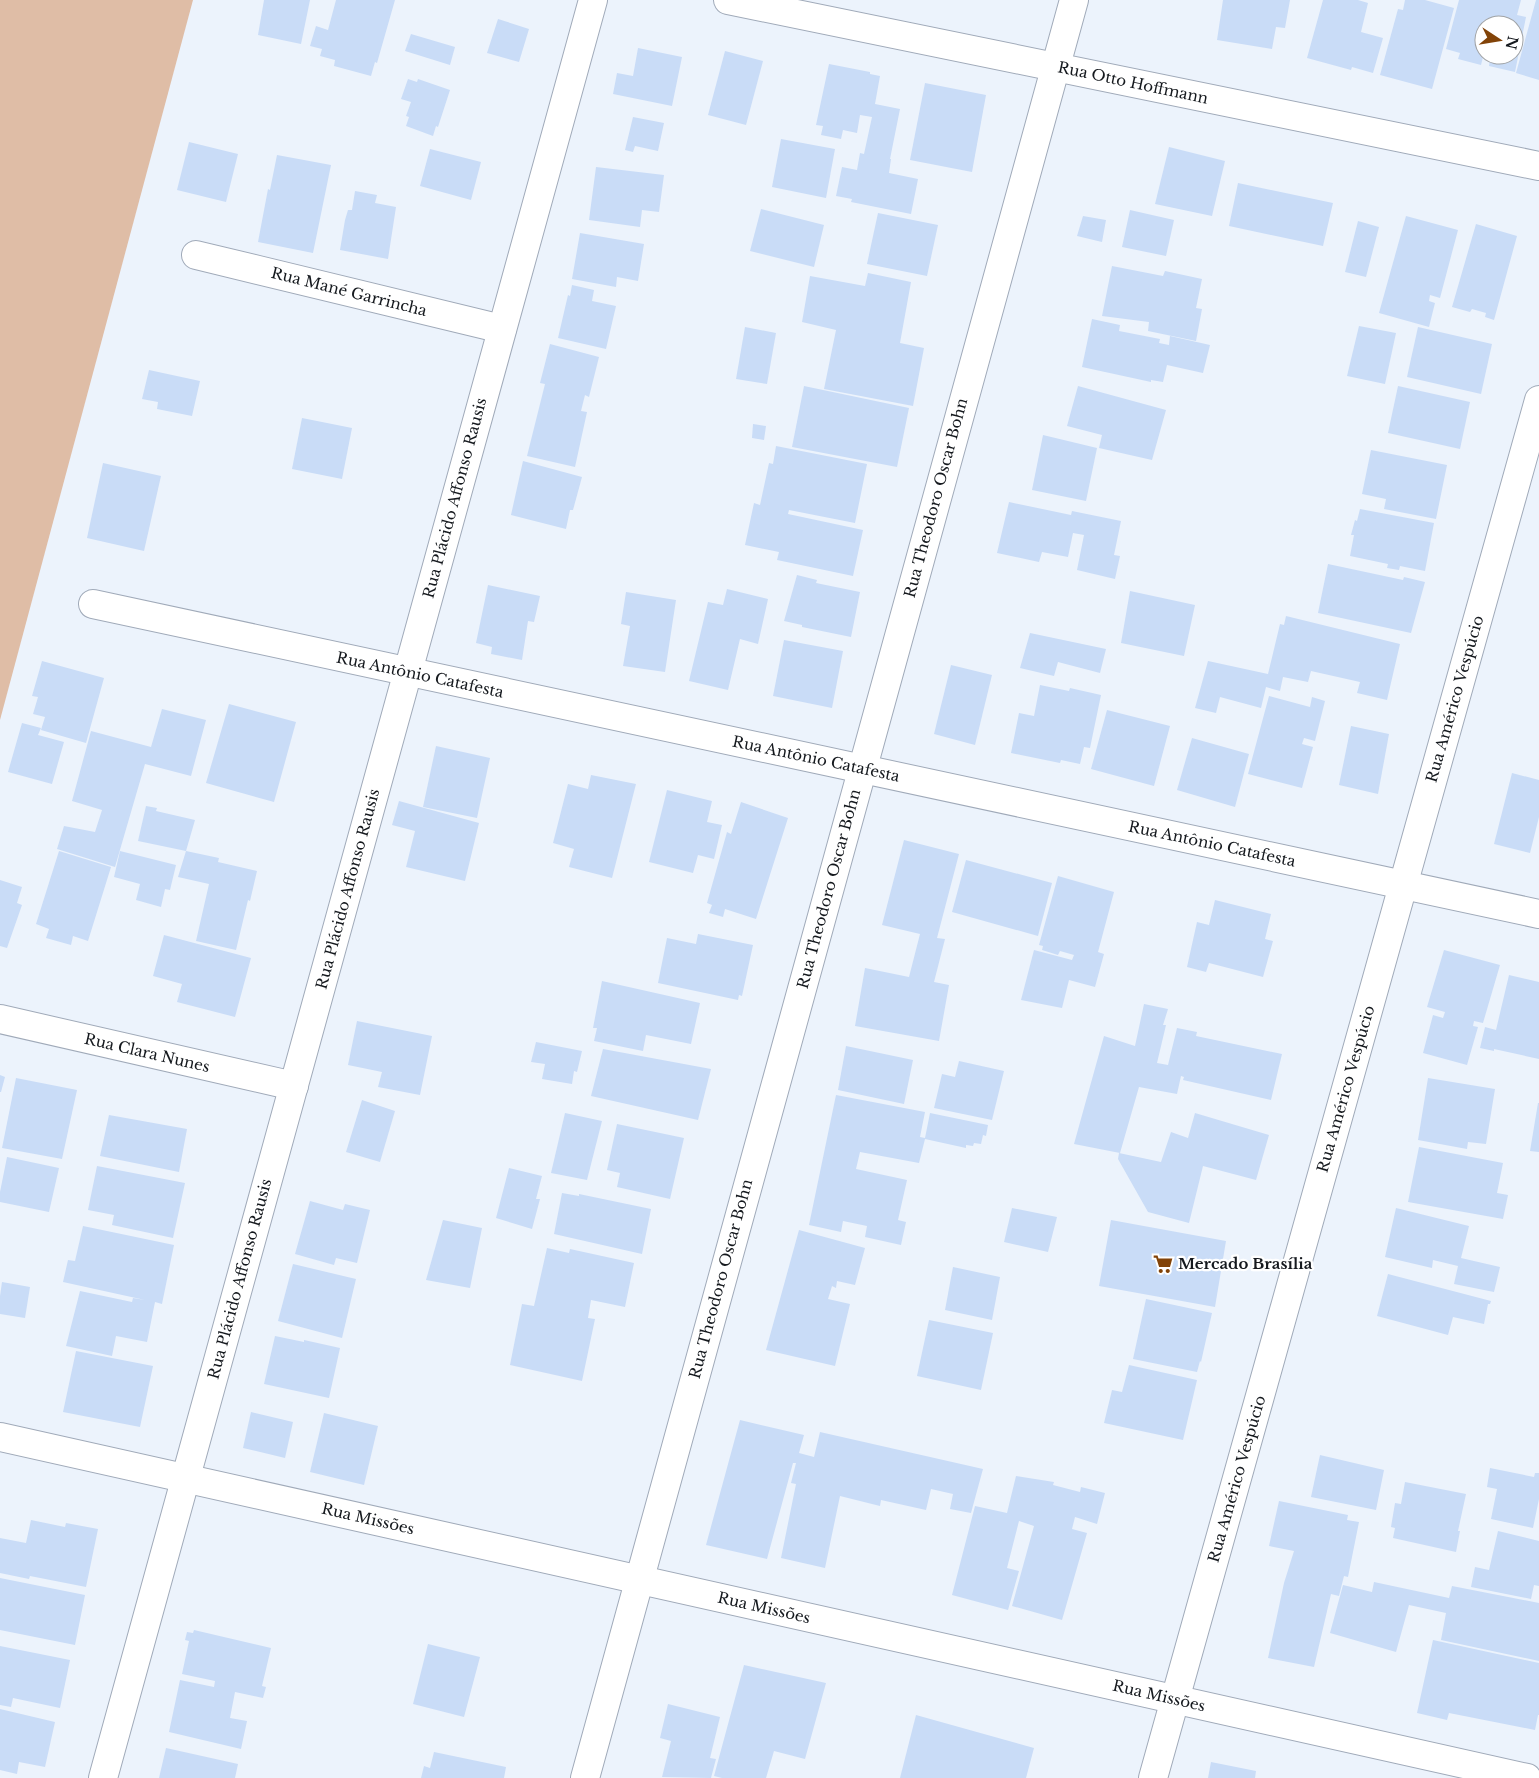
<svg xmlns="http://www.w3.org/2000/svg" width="1539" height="1778" font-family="'Libre Baskerville',serif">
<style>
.green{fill:#dfbda6}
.building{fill:#c9dcf7;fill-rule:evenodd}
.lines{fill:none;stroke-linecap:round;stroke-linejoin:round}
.street-casing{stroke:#a0aab9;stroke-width:30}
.street{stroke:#fff;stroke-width:28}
.labels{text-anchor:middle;stroke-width:4.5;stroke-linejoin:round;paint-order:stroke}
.street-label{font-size:15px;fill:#15191e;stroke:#fff}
.poi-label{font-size:15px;font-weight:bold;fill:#15191e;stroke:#fff;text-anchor:start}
</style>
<rect width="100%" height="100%" fill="#ecf3fc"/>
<!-- green -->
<path class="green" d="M0,0H193L0,720Z"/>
<!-- building -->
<g class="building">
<path d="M264,0H310L301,44L258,35Z"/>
<path d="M336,0H395L377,63L375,62L371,76L334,66L335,60L320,56L322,49L310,46L316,26L328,30Z"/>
<path d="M1223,0H1290L1285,28L1276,27L1272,49L1217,40Z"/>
<path d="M1323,0H1358L1368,3L1361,32L1383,38L1373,73L1352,67L1351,70L1307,58Z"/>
<path d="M1405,0H1425L1454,8L1432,89L1380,75L1398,9L1403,10Z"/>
<path d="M1459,0H1521L1517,15L1526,17L1515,72L1489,66L1490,59L1483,57L1481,65L1458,59L1460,53L1446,49ZM1484,25H1514V55H1484Z"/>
<path d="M1536,0H1539V80L1516,73Z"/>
<path d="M498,19L529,29L519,62L487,53Z"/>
<path d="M411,34L455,47L450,65L405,51Z"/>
<path d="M638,48L682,57L672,106L613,94L617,73L633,76Z"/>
<path d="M725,51L763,61L746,125L708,115Z"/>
<path d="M829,64L870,72V74L880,76L875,104L900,109L890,159H891L889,173L918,179L911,214L851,202L852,199L836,196L842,167L857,170L860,153L864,154L872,117L860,115L857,133L843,130L841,139L821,135L823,126L816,125Z"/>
<path d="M408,79L417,82L418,79L450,90L438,127L436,126L433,136L406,126L409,117L406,116L411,102L401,99Z"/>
<path d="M925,83L986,95L972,172L910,160Z"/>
<path d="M633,117L664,123L658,151L635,146L633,152L625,150Z"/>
<path d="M781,139L835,149L826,198L772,187Z"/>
<path d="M189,142L238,154L226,202L177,190Z"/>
<path d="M1169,147L1225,161L1212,216L1155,204Z"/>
<path d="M430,149L481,162L471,200L420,186Z"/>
<path d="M277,155L331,165L313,253L258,242L268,189L270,190Z"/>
<path d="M596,167L664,175L659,212L642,210L640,227L589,220Z"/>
<path d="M1238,183L1333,203L1323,246L1229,226Z"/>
<path d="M355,191L377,195L375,203L396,207L388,259L340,250L345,220L348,210H352Z"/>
<path d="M761,209L824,225L814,267L750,251Z"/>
<path d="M1130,210L1174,220L1166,256L1122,247Z"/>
<path d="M878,213L938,225L927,276L867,264Z"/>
<path d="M1083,216L1106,220L1102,242L1077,236Z"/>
<path d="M1406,216L1458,230L1440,298L1430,295L1429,301L1435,303L1429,327L1379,313Z"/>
<path d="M1358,221L1379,227L1366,277L1345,272Z"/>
<path d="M1476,224L1517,236L1494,320L1485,317L1486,313L1472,309L1470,312L1452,307Z"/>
<path d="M580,233L644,244L638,281L617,277L616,287L572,279Z"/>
<path d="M1112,266L1163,276L1165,271L1202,279L1196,308L1202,309L1196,341L1148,331L1149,322L1102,316Z"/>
<path d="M868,273L911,282L900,343L924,348L913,406L824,389L836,330L802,322L810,276L865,286Z"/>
<path d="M572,285L594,290L592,301L616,306L606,349L558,338L568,295L570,296Z"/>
<path d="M1092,319L1120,325L1119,331L1160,339L1159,343L1169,345L1170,336L1210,345L1203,373L1167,365L1163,382L1151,380V382L1082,367Z"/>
<path d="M1359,326L1396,333L1385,384L1347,376Z"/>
<path d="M745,327L776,333L767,384L736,379Z"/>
<path d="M1418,327L1492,344L1481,394L1407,377Z"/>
<path d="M550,344L599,357L589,397L585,395L581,411L587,412L575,467L527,456L545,384L540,383Z"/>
<path d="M149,370L200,381L192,416L157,409L158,402L142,399Z"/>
<path d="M804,386L909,408L897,467L792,447Z"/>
<path d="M1078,386L1166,410L1152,460L1099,448L1102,435L1067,426Z"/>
<path d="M1398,386L1470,402L1460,449L1388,433Z"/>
<path d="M302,418L352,428L342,479L292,469Z"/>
<path d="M753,424L766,426L764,440L752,438Z"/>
<path d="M1043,435L1097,448L1086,501L1032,490Z"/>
<path d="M776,446L867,464L855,523L789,510L788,514L863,530L853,576L777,560L779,552L745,545L754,503L760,505L769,463L773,464Z"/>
<path d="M1371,450L1447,465L1436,519L1384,509L1386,499L1362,494Z"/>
<path d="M523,461L582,477L573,510H570L566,529L511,515Z"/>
<path d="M103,463L161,476L144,551L87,538Z"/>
<path d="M1009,502L1071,515L1072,511L1121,521L1114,555L1120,556L1115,579L1077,570L1084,535L1073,533L1068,557L1042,552L1039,562L997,553Z"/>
<path d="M1360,509L1434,523L1425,571L1400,566L1399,570L1387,568L1388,564L1350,556L1354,535H1351L1355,520L1357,521Z"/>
<path d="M1328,564L1403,580L1404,577L1425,582L1411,633L1318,613Z"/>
<path d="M797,575L817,580L816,583L860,592L851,637L802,627V625L784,621Z"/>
<path d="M488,585L540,596L534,622L528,621L522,660L491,654L492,647L476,643Z"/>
<path d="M727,589L768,599L758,644L740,639L728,690L689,681L708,602L723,605Z"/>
<path d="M1130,591L1195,605L1184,656L1121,643Z"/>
<path d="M626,592L676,600L665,672L623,666L630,626L621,624Z"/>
<path d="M1286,616L1400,644L1387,700L1357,693L1360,682L1311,671L1308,682L1283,677L1280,691L1266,687L1261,708L1220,697L1216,713L1195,708L1208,661L1268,674L1280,624L1284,625Z"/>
<path d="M1030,633L1106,649L1100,673L1058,662L1054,676L1020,668Z"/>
<path d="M784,640L843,651L832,708L773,696Z"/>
<path d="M42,661L104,678L86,743L41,730L45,717L33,714L38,697L32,696Z"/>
<path d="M951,665L992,675L975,745L934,734Z"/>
<path d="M1040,685L1069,691L1070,688L1101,695L1090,748L1084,747L1080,764L1061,760L1060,763L1011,753L1019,713L1034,716Z"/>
<path d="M1269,696L1310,707L1312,697L1325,701L1315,741L1304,738L1302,744L1313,747L1302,788L1248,774Z"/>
<path d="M229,704L296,722L274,802L206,783Z"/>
<path d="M162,709L206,720L191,776L145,764L115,867L57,849L64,826L95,832L102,810L72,801L91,731L151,747Z"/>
<path d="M1107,710L1170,726L1154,786L1091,769Z"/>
<path d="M22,723L41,728L38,735L64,742L52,784L8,772Z"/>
<path d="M1351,726L1389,734L1378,794L1339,785Z"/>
<path d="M1192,738L1249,754L1235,807L1177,790Z"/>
<path d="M436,746L490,758L477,818L423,807Z"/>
<path d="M1512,773L1539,780V817L1530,853L1494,844Z"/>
<path d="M591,775L636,784L612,878L569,867L574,849L553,843L568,784L588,789Z"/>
<path d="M667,790L712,801L707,822L722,825L714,859L698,855L693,873L649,862Z"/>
<path d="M399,801L479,823L465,881L406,867L415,831L392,825Z"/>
<path d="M741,802L788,818L756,919L725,909L723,917L709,913L712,905L707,903L727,832L731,834Z"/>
<path d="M146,806L157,808L156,811L195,820L186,851L138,841Z"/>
<path d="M904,840L959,854L937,938L945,939L934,982L949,985L939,1041L855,1026L865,968L909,977L920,934L882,925Z"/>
<path d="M59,851L111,867L88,941L73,936L71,945L46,938L49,929L36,924Z"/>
<path d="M120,851L176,865L170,890L165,889L161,907L136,900L140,884L114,877Z"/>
<path d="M186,851L219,858L218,862L257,871L250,901L248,900L236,950L196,941L209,884L178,877Z"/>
<path d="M966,860L1052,883L1038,936L952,912Z"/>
<path d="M1058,876L1114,892L1098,952L1104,954L1095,987L1069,980L1062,1008L1021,1000L1034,950L1072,960L1074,955L1060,951L1058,955L1042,950L1043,946L1039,945Z"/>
<path d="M0,880L22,887L17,903L22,905L7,948L0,946Z"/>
<path d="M1215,900L1271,914L1265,939L1273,941L1263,977L1209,963L1206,972L1187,967L1197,922L1209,925Z"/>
<path d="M698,934L753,945L742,996L739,995L738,1000L658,983L667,938L696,944Z"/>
<path d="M164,935L251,958L235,1017L177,1002L182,984L153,976Z"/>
<path d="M1444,950L1500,965L1483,1023L1474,1021L1473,1026L1478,1027L1467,1065L1423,1053L1433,1015L1443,1018L1445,1012L1427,1007Z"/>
<path d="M1509,975L1539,982V1059L1494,1049V1051L1480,1048L1485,1027L1496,1030Z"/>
<path d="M602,981L700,1003L691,1044L646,1035L643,1051L594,1041L597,1028H593Z"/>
<path d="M1144,1004L1168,1009L1163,1025H1166L1157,1063L1168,1065L1177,1028L1197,1032L1196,1036L1282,1054L1271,1100L1183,1080L1184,1077L1181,1076L1177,1094L1139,1087L1120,1153L1074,1144L1104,1036L1135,1046Z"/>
<path d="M357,1021L432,1036L420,1095L378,1087L382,1072L348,1065Z"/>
<path d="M536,1042L582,1051L577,1072L574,1071L572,1084L542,1079L545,1064L531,1062Z"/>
<path d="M846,1046L913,1060L904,1104L838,1090Z"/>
<path d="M603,1049L711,1069L698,1120L591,1096Z"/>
<path d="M959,1061L1004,1071L992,1120L934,1108L942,1074L955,1077Z"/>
<path d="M0,1075L5,1077L1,1092H0Z"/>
<path d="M16,1078L77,1090L62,1159L2,1148Z"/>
<path d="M1428,1078L1495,1089L1486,1144L1468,1142L1467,1149L1418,1140Z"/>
<path d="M836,1095L925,1112L920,1137L925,1138L930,1113L988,1125L986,1136L983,1135L981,1144L974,1143L973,1146L966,1145V1148L925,1139L919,1163L860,1152L856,1169L907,1180L898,1220L906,1222L901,1245L865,1237L867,1226L843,1221L841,1232L809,1225Z"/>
<path d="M362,1100L395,1111L380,1162L346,1152Z"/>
<path d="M1538,1103H1539V1152L1530,1151Z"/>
<path d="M565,1113L602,1121L587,1180L551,1173Z"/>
<path d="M1195,1113L1269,1135L1256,1180L1203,1166L1189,1223L1148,1212L1118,1159L1119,1153L1161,1162L1171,1132L1188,1138Z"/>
<path d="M109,1115L187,1129L179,1172L100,1156Z"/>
<path d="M617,1124L684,1138L670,1199L617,1187L620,1173L607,1170Z"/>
<path d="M1419,1147L1503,1163L1497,1193L1508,1195L1503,1219L1408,1202Z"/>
<path d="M7,1157L59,1168L49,1212L0,1202V1192Z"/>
<path d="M97,1166L185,1183L173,1238L112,1225L114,1215L88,1210Z"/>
<path d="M509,1168L542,1176L536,1199H540L532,1229L496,1218Z"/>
<path d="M562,1193L579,1196V1194L651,1209L642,1254L554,1234Z"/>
<path d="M310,1201L343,1210L345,1204L370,1210L357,1263L336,1258L334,1265L295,1254Z"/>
<path d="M1012,1208L1057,1217L1048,1252L1004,1242Z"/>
<path d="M1396,1208L1469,1226L1461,1258L1500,1267L1494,1292L1454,1284L1458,1266L1433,1260L1432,1268L1385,1257Z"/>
<path d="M443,1220L482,1228L470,1288L426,1280Z"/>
<path d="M1111,1220L1226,1241L1215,1307L1099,1286Z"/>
<path d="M83,1226L174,1245L162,1304L155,1302L147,1342L116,1336L112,1356L66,1346L80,1291L132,1302L133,1298L145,1300L63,1282L68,1260L75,1261Z"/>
<path d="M799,1230L865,1248L855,1285L837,1281L836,1288L832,1286L828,1299L850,1304L835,1366L766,1350Z"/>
<path d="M547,1248L569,1253L570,1249L634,1263L625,1307L591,1300L588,1318L595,1319L582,1381L510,1365L522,1304L534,1306Z"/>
<path d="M293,1264L356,1279L342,1338L278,1321Z"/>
<path d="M953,1267L1000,1277L992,1320L945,1310Z"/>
<path d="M1388,1274L1491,1301L1490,1304H1488L1484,1324L1453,1317L1448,1335L1377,1316Z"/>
<path d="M2,1282L30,1287L25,1318L0,1314V1296Z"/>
<path d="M1146,1299L1212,1313L1201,1362L1200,1361L1197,1372L1133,1359Z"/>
<path d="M929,1320L993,1333L981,1390L917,1376Z"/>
<path d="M275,1336L304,1342V1340L340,1348L329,1398L264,1384Z"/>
<path d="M76,1351L153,1366L140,1427L63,1412Z"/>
<path d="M1129,1365L1197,1380L1183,1440L1104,1423L1112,1390L1122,1392Z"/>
<path d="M251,1412L293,1422L285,1458L243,1448Z"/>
<path d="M324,1413L378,1426L364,1485L310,1472Z"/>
<path d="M740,1420L804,1435L799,1453L814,1457L820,1432L983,1469L971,1513L950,1509L953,1494L931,1489L926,1510L881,1500L880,1506L840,1496L825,1568L781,1558L796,1484L791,1483L796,1463H793L767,1559L706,1545Z"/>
<path d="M1320,1455L1384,1470L1376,1510L1311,1497Z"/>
<path d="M1490,1468L1534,1477L1535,1473H1539V1499L1533,1528L1491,1519L1497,1489L1487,1487Z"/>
<path d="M1016,1476L1054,1482L1053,1485L1080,1492L1081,1487L1105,1493L1097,1524L1075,1517L1072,1529L1087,1533L1062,1620L1012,1606L1034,1526L1019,1521L1007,1568L1019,1571L1008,1610L952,1595L975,1506L1007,1513Z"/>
<path d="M1405,1482L1466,1494L1458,1531H1460L1456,1552L1393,1538L1395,1528L1391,1527L1395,1503L1401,1504Z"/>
<path d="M1279,1501L1348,1515L1347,1520L1359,1522L1348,1577L1344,1576L1339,1596L1331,1594L1314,1667L1268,1658L1284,1583L1294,1551L1269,1546Z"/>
<path d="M31,1520L65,1527L66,1523L98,1529L86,1587L30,1576L29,1579L0,1573V1538L26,1543Z"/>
<path d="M1498,1531L1539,1541V1586L1534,1585L1531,1599L1471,1587L1475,1567L1489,1570Z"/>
<path d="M0,1578L85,1595L75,1645L0,1630Z"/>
<path d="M1374,1582L1449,1598L1452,1586L1539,1603V1661L1441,1640L1446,1613L1409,1605L1396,1652L1330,1633L1343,1585L1372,1592Z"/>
<path d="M194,1630L271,1648L262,1686L266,1687L263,1698L235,1692L230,1718L247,1721L241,1749L169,1732L180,1680L214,1687L215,1681L182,1674L189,1641L185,1640L187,1632L193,1633Z"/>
<path d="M1433,1640L1539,1663V1715H1538L1535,1730L1449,1713L1447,1720L1417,1713Z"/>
<path d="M428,1644L480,1657L464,1717L413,1704Z"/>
<path d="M0,1646L70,1660L60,1708L13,1698L11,1707L0,1705Z"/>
<path d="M744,1665L826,1683L805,1759L774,1751L766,1778H722L714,1776Z"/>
<path d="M668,1704L720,1717L710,1758L716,1759L711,1778L662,1777L671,1741L660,1738Z"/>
<path d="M0,1709L55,1722L45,1767L19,1762L17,1774L0,1770Z"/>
<path d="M916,1715L1034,1748L1026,1778H900Z"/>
<path d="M166,1748L238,1764L235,1778H159Z"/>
<path d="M434,1752L506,1767L504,1778H421L424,1766L430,1768Z"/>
<path d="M1211,1762L1256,1771L1255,1778H1208Z"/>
</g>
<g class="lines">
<defs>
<g id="street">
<path d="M728,0L1539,166"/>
<path d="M196,255L502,329"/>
<path d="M93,604L1539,914"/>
<path d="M0,1019L294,1086"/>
<path d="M0,1437L1527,1778"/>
<path d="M103,1778L593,0"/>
<path d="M585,1778L1074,0"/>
<path d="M1153,1778L1539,400"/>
</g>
</defs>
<!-- street casing -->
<use href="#street" class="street-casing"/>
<!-- street -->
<use href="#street" class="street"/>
</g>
<!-- icons -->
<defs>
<symbol id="supermarket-bare" viewBox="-9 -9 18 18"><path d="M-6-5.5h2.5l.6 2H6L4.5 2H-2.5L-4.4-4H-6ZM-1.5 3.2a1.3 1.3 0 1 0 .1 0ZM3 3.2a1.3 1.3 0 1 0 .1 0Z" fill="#824308" stroke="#fff" stroke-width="2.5" paint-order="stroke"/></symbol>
</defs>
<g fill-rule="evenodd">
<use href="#supermarket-bare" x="1149" y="1250" width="28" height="28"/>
</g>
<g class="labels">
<!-- street labels -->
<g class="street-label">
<text transform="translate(1133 83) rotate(12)" y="5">Rua Otto Hoffmann</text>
<text transform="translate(349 292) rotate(14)" y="5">Rua Mané Garrincha</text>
<text transform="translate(455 498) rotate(-75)" y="5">Rua Plácido Affonso Rausis</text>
<text transform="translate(936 498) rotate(-75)" y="5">Rua Theodoro Oscar Bohn</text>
<text transform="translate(420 675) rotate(12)" y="5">Rua Antônio Catafesta</text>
<text transform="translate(1455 699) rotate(-74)" y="5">Rua Américo Vespúcio</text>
<text transform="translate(816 759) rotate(12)" y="5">Rua Antônio Catafesta</text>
<text transform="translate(1212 844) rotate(12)" y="5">Rua Antônio Catafesta</text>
<text transform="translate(348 889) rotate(-75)" y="5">Rua Plácido Affonso Rausis</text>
<text transform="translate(829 889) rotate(-75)" y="5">Rua Theodoro Oscar Bohn</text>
<text transform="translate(147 1053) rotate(13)" y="5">Rua Clara Nunes</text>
<text transform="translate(1346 1089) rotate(-74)" y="5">Rua Américo Vespúcio</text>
<text transform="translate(240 1279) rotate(-75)" y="5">Rua Plácido Affonso Rausis</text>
<text transform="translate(721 1279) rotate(-75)" y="5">Rua Theodoro Oscar Bohn</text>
<text transform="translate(1237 1479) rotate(-74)" y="5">Rua Américo Vespúcio</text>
<text transform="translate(368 1519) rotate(13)" y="5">Rua Missões</text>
<text transform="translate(764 1608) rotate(13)" y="5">Rua Missões</text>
<text transform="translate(1159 1696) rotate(13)" y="5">Rua Missões</text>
</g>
<!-- poi labels -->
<g class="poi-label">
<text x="1178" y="1269">Mercado Brasília</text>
</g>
</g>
<!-- north arrow -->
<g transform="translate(1499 40) rotate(102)"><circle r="24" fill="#ffffff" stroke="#a1a3a5"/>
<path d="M0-4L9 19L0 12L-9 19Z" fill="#824308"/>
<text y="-8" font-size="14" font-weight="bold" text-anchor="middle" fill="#15191e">N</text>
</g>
</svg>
